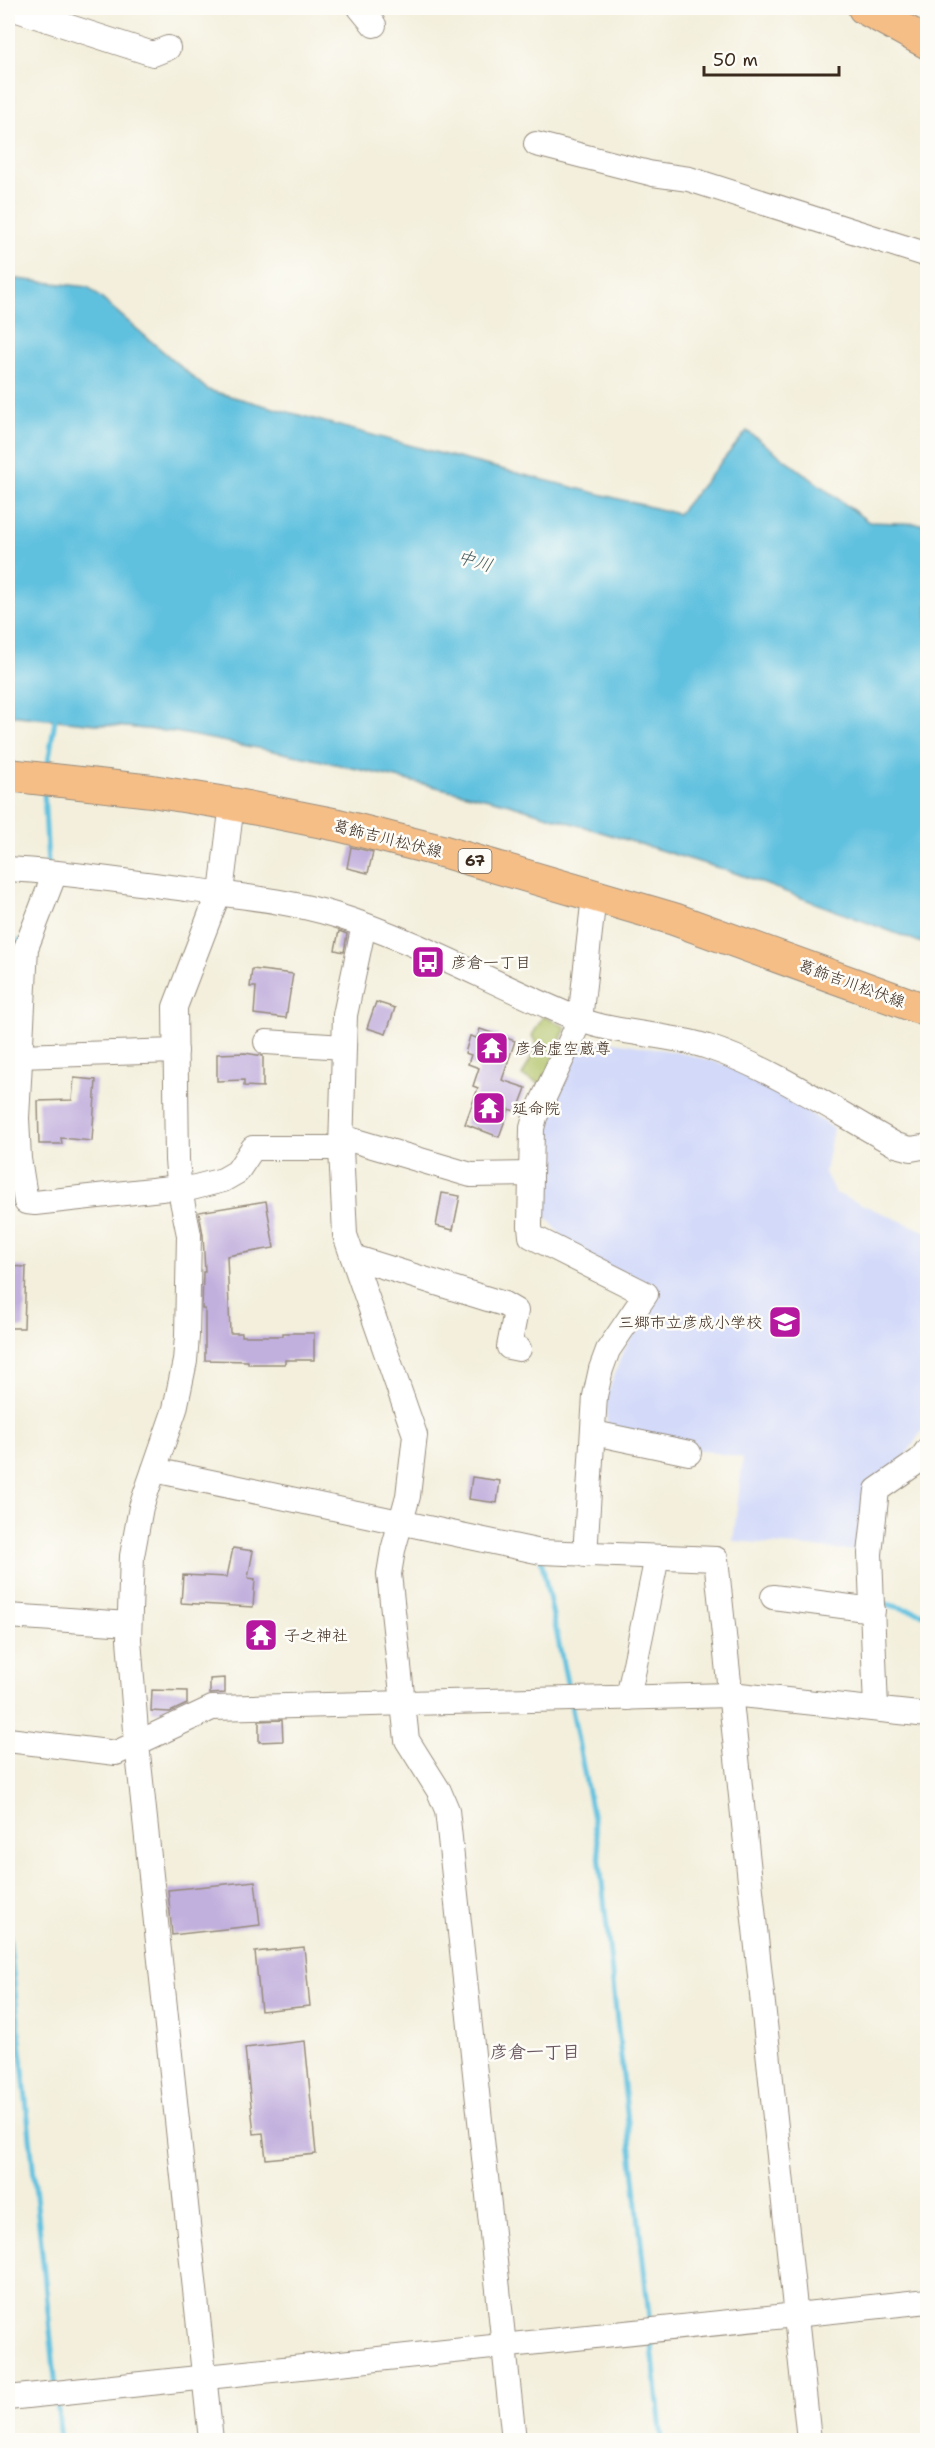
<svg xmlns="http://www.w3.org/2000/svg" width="935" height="2448" font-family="'Shantell Sans','Klee One',sans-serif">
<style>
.built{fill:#d2d9f9}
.green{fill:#afc164;stroke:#757641;stroke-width:1.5}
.water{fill:#61c1df;stroke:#4e767e;stroke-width:1.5}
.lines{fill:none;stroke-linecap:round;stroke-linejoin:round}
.stream{stroke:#61c1df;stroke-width:5}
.building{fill:#c1afdd}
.minor-casing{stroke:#978c7d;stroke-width:26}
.major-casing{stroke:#978c7d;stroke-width:34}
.minor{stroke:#fff;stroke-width:24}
.major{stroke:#f6be87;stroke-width:32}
.labels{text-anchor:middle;stroke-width:5;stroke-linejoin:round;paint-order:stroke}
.shield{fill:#fdfcf7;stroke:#75695f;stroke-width:1.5}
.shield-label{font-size:15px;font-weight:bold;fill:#3b2a1e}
.street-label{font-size:16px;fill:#3b2a1e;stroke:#fdfcf7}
.poi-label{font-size:16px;fill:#3b2a1e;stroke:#fdfcf7;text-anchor:start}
.water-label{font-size:18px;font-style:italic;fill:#485f62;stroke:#fdfcf7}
.neighbourhood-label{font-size:18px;font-weight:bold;fill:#6a5961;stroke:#fdfcf7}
</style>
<rect width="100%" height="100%" fill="#fdfcf7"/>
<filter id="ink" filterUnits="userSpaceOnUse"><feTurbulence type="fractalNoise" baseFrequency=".0167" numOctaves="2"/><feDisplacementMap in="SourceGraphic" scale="12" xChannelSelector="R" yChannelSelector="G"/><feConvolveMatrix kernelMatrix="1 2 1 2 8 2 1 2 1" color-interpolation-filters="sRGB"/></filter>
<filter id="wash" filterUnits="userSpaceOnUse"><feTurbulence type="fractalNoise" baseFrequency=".008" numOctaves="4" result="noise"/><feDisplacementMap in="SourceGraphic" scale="24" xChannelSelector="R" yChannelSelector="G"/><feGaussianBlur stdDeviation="1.35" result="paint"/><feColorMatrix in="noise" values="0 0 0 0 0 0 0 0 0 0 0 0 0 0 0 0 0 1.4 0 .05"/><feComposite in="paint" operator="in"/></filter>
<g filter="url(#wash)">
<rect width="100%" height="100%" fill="#f3efdc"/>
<!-- built -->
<path class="built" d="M584,1037L682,1053L730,1066L800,1107L833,1128L825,1172L835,1193L927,1232V1423L900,1464L867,1486L858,1551L733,1541L743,1458L636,1438L607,1429L606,1398L623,1351L661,1293L574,1251L545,1215L543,1126Z"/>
<!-- green -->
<path class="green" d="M543,1016L566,1027L542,1085L522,1076L537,1045L532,1036Z"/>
<!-- water -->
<path class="water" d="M8,278L88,287L208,390L438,453L678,514L747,431L869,522L927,524V945L735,873L506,803L309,758L175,732L8,715Z"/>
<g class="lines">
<!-- stream -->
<g class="stream">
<path d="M47,770L55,720"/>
<path d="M44,791L48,865"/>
<path d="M8,944H17L19,941"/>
<path d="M541,1559L569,1692"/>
<path d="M879,1602L928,1615"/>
<path d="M571,1704L598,1845L650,2325"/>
<path d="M8,1926L56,2388"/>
<path d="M651,2338L662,2440"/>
<path d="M57,2400L61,2440"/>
</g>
</g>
<g id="blocks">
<!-- building -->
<g class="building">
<path d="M351,847L373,852L368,873L347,868Z"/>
<path d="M339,931L347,934L344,952L335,950Z"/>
<path d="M252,969L293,974L286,1018L254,1014L256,987H250Z"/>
<path d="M376,1002L395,1008L386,1034L367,1028Z"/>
<path d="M480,1029L515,1041L502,1080L526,1088L517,1112L509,1109L499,1137L465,1124L478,1088L473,1086L479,1068L468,1064L471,1055L465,1053L470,1036L477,1038Z"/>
<path d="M245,1053L263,1056V1087L244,1086V1080L217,1081V1054Z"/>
<path d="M74,1078L96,1080L92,1141L61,1138L62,1144H39L38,1101L72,1100Z"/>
<path d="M442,1193L460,1196L453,1230L436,1226Z"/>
<path d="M266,1201L274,1248L227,1256L230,1333H242V1336H283V1333H314V1360H285V1364H248V1361L205,1360V1309H202L203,1272H205L203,1235L199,1212Z"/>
<path d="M8,1266L26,1267L24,1328H8Z"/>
<path d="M472,1477L500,1481L497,1503L469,1499Z"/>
<path d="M233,1548L253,1551L248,1578L255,1579L253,1607L181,1603L183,1575L227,1577Z"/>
<path d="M248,1623L270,1625L268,1647L251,1645V1640L247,1639Z"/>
<path d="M225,1678V1693L210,1694V1679Z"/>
<path d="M152,1690L187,1691V1704L170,1712L151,1711Z"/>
<path d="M282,1720L283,1741L259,1742V1721Z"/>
<path d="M255,1881L260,1925L172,1935L168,1890Z"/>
<path d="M304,1947L310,2006L261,2011L255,1952Z"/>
<path d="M305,2041L316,2154L266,2159L263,2133L254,2134L245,2048Z"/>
</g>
</g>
</g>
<g filter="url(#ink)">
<use href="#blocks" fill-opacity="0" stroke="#978c7d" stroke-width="1.5"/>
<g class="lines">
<defs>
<g id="minor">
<path d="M11,8L153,54L168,48"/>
<path d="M360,8L374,25"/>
<path d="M536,144L653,174L689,179L928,255"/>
<path d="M8,869C68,872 126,882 186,889C236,896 287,900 335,915C419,941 497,986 578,1019C619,1035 666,1033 708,1047C774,1069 835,1111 896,1145L911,1149L928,1146"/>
<path d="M55,873L26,948L17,1118L19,1159L26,1202L35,1203L179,1187"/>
<path d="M221,892L232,804"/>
<path d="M364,925L345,1015L341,1148L345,1235L415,1435L408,1496L393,1550L389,1574L407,1740L439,1791L447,1810L514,2440"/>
<path d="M266,1042L344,1047"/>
<path d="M19,1056L176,1051"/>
<path d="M342,1137L471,1175L531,1174"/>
<path d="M180,1191L223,1180L237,1172L253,1148H341"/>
<path d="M353,1257L504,1304L516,1311L509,1347L519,1349"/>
<path d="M594,1433L689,1453"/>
<path d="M154,1470L541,1552L716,1559L809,2440"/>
<path d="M585,1555L595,1396L601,1369L608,1350L646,1294L531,1236L530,1226L532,1128L535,1117L580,1020L594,896"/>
<path d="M773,1597L873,1610"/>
<path d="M8,1616L129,1624"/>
<path d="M731,1694L928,1715"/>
<path d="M628,1698L657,1557"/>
<path d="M876,1709L870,1554L877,1490L920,1460L928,1449"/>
<path d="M8,1740L116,1753L212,1708L731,1695"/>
<path d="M8,2398L928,2301"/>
<path d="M211,2440L137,1744L129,1639L132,1556L141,1507L175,1409L185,1361L187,1336L189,1235L180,1191L177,1160L175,1007L219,892"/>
</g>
<g id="major">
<path d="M864,8L928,43"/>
<path d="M8,775L152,791L232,804L338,825L445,852L674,919L928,1011"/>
</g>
</defs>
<!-- minor casing -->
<use href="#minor" class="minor-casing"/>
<!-- major casing -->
<use href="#major" class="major-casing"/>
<!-- minor -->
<use href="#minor" class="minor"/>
<!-- major -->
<use href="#major" class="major"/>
</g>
</g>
<!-- icons -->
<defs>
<symbol id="bus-square" viewBox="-11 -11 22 22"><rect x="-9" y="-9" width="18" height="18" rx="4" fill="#b5179e" stroke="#fdfcf7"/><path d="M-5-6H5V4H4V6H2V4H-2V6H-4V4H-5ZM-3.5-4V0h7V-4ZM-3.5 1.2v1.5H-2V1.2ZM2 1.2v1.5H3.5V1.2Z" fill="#fff"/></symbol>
<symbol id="temple-square" viewBox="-11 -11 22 22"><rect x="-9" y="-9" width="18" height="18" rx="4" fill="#b5179e" stroke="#fdfcf7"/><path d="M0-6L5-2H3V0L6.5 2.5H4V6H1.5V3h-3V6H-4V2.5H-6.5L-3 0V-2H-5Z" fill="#fff"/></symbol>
<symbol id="school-square" viewBox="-11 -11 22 22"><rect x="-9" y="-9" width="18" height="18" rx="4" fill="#b5179e" stroke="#fdfcf7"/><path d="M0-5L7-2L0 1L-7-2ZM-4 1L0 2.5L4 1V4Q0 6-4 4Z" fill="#fff"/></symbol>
</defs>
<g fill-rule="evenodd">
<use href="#bus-square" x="409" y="943" width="38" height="38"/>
<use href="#temple-square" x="473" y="1029" width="38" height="38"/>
<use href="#temple-square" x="470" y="1089" width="38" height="38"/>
<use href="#school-square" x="766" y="1303" width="38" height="38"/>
<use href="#temple-square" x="242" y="1616" width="38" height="38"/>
</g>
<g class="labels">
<!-- shield labels -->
<rect class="shield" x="458.5" y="849" width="33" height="24" rx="4.5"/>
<g class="shield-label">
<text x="475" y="866">67</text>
</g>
<!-- street labels -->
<g class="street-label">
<text transform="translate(388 838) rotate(14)" y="6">葛飾吉川松伏線</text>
<text transform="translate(852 983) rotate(20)" y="6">葛飾吉川松伏線</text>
</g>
<!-- poi labels -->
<g class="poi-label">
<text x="451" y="968">彦倉一丁目</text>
<text x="515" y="1054">彦倉虚空蔵尊</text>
<text x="512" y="1114">延命院</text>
<text x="762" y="1328" text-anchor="end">三郷市立彦成小学校</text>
<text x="284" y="1641">子之神社</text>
</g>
<!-- water labels -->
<g class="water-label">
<text transform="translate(475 561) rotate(17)" y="6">中川</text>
</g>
<!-- neighbourhood labels -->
<g class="neighbourhood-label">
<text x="535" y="2058">彦倉一丁目</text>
</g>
</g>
<!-- margin -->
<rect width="935" height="2448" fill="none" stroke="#fdfcf7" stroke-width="30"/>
<!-- scale -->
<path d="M704 66v9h135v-9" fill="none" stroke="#3b2a1e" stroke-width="3"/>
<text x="713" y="66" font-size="18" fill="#3b2a1e" stroke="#fdfcf7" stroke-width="4.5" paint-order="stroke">50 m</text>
</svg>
